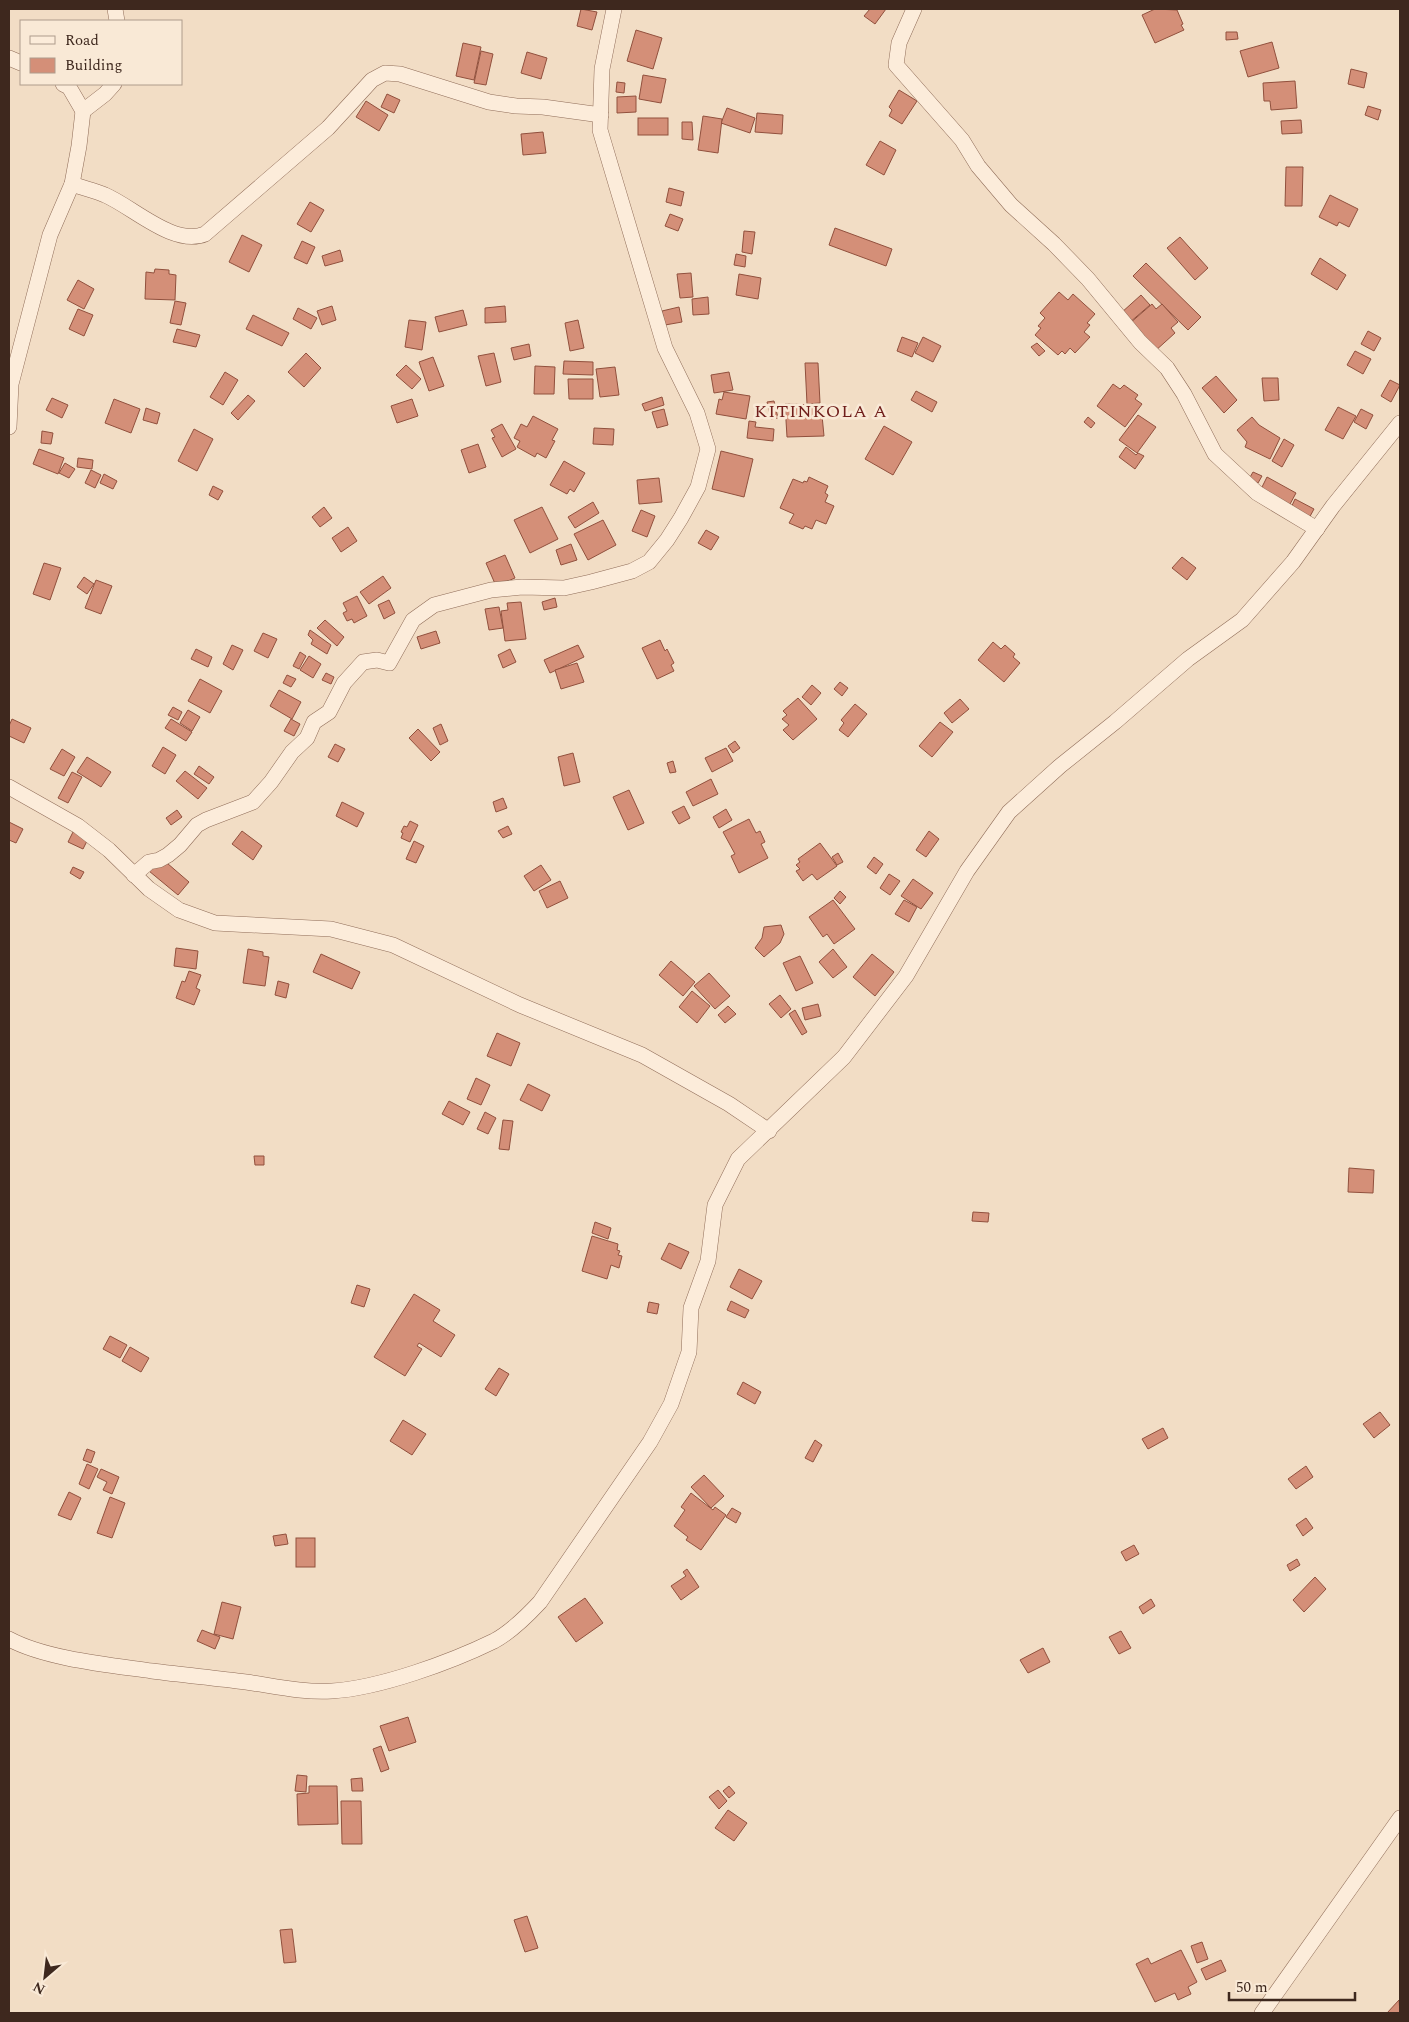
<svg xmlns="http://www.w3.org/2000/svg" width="1409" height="2022" font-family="Spectral,serif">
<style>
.building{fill:#d48f78;stroke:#91503d}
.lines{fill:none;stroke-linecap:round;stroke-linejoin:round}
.minor-casing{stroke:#906d59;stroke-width:16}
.minor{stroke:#fcecda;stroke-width:15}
.labels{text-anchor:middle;stroke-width:5;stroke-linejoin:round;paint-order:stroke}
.quarter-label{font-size:18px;letter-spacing:1px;fill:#6f1d1a;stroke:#f9e9d6}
</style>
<rect width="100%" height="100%" fill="#f2ddc5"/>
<!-- building -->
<g class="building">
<path d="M581,9L597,12L592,30L577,26Z"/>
<path d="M870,9H886L875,24L864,16Z"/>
<path d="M1155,9L1177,10L1183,24L1181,25L1184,30L1155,43L1142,15Z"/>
<path d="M636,30L662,38L653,69L627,61Z"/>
<path d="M1226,32H1237L1238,39L1226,40Z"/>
<path d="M1272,42L1279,68L1248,77L1240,51Z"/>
<path d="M463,43L481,47L474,80L456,76Z"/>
<path d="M481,51L493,54L486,85L474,83Z"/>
<path d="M527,52L547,58L541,79L521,73Z"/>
<path d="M1351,69L1367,73L1364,88L1348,84Z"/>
<path d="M643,75L666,79L661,103L639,99Z"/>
<path d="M1295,81L1297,108L1271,110L1270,101H1264L1263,83Z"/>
<path d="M617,82L625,83L624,93L616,92Z"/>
<path d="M899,90L917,101L902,124L889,116L892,110L889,107Z"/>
<path d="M387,94L400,100L394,113L381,107Z"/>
<path d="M636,96V112L617,113V97Z"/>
<path d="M366,101L388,115L379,131L356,117Z"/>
<path d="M1368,106L1381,110L1378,120L1365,115Z"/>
<path d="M727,108L755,118L750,133L721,123Z"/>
<path d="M757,113L783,115L782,134L755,132Z"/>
<path d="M703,116L722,119L718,153L698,150Z"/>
<rect x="638" y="118" width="30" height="17"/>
<path d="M1301,120L1302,133L1282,134L1281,121Z"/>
<path d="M682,122H692L693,140L682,139Z"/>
<path d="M543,132L546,153L523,155L521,134Z"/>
<path d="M880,141L896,150L884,175L866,165Z"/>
<path d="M1286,167H1303L1302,206H1285Z"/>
<path d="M669,188L684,192L681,206L666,202Z"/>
<path d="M1330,195L1358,209L1349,227L1339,222L1337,226L1319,217Z"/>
<path d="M310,202L324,210L311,232L297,224Z"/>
<path d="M670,214L683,219L678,231L665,226Z"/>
<path d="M835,228L892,249L886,266L829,245Z"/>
<path d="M744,231L755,232L752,254L742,252Z"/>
<path d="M242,235L262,245L249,272L229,262Z"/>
<path d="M1180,237L1208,268L1195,280L1167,248Z"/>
<path d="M302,241L315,247L307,264L294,258Z"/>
<path d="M340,250L343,261L325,266L322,256Z"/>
<path d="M736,254L746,256L745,267L734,265Z"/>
<path d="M1320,258L1346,275L1337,290L1311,274Z"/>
<path d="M1146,263L1201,317L1188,330L1133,276Z"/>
<path d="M155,269L169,270V274L176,275L175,300L145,299L146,272L154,273Z"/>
<path d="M691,273L693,297L680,298L677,274Z"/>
<path d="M739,274L761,278L758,299L736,295Z"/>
<path d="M78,280L94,289L84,309L67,300Z"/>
<path d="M1059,292L1068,300L1073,294L1095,314L1087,323L1090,325L1084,332L1090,337L1075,353L1070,348L1065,354L1062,351L1058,355L1035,335L1041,328L1038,326L1045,318L1040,313Z"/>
<path d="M1141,295L1150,305L1129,323L1121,313Z"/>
<path d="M708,297L709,314L693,315L692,299Z"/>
<path d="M175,301L186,303L181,325L170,323Z"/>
<path d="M1152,304L1156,309L1162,304L1178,322L1171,328L1175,333L1154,352L1129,324Z"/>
<path d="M332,306L336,320L322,325L317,311Z"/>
<path d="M505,306L506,322L485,323V308Z"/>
<path d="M679,307L682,322L665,325L662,311Z"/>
<path d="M298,308L317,318L311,329L293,319Z"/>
<path d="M78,309L93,315L84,336L69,329Z"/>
<path d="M463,310L467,325L439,332L435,317Z"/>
<path d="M253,315L289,333L282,346L246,329Z"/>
<path d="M409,320L426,322L422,350L405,347Z"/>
<path d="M578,320L584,348L570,351L565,323Z"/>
<path d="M177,329L200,335L196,347L173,342Z"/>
<path d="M1368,331L1381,338L1374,351L1361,344Z"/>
<path d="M902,337L918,343L912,357L897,351Z"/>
<path d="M923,337L941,346L933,362L915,353Z"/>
<path d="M1037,343L1045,351L1039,356L1031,347Z"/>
<path d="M529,344L531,356L514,360L511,348Z"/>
<path d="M1355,351L1371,359L1363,374L1347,365Z"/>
<path d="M306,353L321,368L304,387L288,372Z"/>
<path d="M494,353L501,382L486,386L478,356Z"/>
<path d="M433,357L444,386L429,391L419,362Z"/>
<path d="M564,361L593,362V375L563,374Z"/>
<path d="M805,363H818L820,403L807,404Z"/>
<path d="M406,365L421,379L412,389L396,375Z"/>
<path d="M535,366L555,367L554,394H534Z"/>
<path d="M615,367L619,395L600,397L596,369Z"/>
<path d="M225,372L238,380L223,405L210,397Z"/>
<path d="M729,372L733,390L714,393L711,375Z"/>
<path d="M1216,376L1237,400L1224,413L1202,388Z"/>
<path d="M1262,378H1278L1279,400L1264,401Z"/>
<path d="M568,379H593V399H569Z"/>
<path d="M1390,380L1400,385L1391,402L1381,396Z"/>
<path d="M1113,384L1120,389L1124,385L1138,395L1135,399L1142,404L1125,427L1097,406Z"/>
<path d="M916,391L937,402L932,412L911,400Z"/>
<path d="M724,392L750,396L746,419L716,414L719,399L722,400Z"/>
<path d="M248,395L255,401L238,420L231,413Z"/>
<path d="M662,397L664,405L645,411L642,404Z"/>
<path d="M52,398L68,405L62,418L46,410Z"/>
<path d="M114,399L140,409L131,433L105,423Z"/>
<path d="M412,399L418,416L397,423L391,406Z"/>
<path d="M774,401L778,418L771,419L767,402Z"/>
<path d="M785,404L821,405L824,436L787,437Z"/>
<path d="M1338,407L1356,416L1343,439L1325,430Z"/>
<path d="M146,408L160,413L157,424L143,420Z"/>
<path d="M664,409L668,425L657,428L652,412Z"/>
<path d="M1361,409L1373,415L1366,429L1354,422Z"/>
<path d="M1138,415L1156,427L1137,453L1119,440Z"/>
<path d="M533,416L558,429L552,440L555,441L546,458L537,453L535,457L517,447L520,441L514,438L521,424L527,427Z"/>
<path d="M1088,417L1095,423L1091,428L1084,422Z"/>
<path d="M1252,417L1259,425L1280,438L1270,459L1245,447L1247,442L1237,430Z"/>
<path d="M749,421L756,422L755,427L774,429L773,441L747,438Z"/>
<path d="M502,424L516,449L502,457L492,438L495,437L491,430Z"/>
<path d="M884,426L912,442L893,475L865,459Z"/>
<path d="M594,428L614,429L613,445L593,444Z"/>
<path d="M194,429L213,439L197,471L178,461Z"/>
<path d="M42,431L53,433L51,444L41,443Z"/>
<path d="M1284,439L1294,445L1282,467L1272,461Z"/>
<path d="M478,444L486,467L469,473L461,450Z"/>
<path d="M1126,447L1136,455L1138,453L1144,456L1135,469L1119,457Z"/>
<path d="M39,449L64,458L58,474L33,464Z"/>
<path d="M721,451L753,459L744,497L712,489Z"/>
<path d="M78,458L93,460L92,469L77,467Z"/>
<path d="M564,461L585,473L574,492L570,489L567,494L550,485Z"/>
<path d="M65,463L75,469L69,478L59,473Z"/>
<path d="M91,470L101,475L95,488L85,483Z"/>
<path d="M1253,472L1262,476L1258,483L1249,479Z"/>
<path d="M104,474L117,481L113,489L100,483Z"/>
<path d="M809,477L828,486L825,493L828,495L825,502L834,506L826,524L816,520L812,529L805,526L803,529L789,523L794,514L780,508L793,479L803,483L804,481L807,482Z"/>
<path d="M1267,477L1296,493L1289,506L1260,491Z"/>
<path d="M659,478L662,502L639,504L637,480Z"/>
<path d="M213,486L223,491L218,500L209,495Z"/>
<path d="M1295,499L1314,509L1308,520L1290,510Z"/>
<path d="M593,502L599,513L575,528L568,517Z"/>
<path d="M324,507L332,518L320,527L312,517Z"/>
<path d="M542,507L558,539L530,553L514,520Z"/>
<path d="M641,510L655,516L647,537L632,531Z"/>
<path d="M603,520L616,545L588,560L574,534Z"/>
<path d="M348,527L357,541L341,552L332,538Z"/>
<path d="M706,530L719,537L711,550L698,543Z"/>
<path d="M571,544L577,560L561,565L556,550Z"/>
<path d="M505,555L515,578L496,586L486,563Z"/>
<path d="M1182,557L1196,568L1187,580L1172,568Z"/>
<path d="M44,563L61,568L50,600L33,594Z"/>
<path d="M383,576L391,588L369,604L360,592Z"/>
<path d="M84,577L94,584L87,594L77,587Z"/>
<path d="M96,580L112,586L101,614L85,608Z"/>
<path d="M357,596L367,616L354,623L352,619L347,621L343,613L347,611L343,603Z"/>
<path d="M555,598L557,607L544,610L542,602Z"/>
<path d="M389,600L395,613L384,619L378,605Z"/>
<path d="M521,602L526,639L505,641L501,611L508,610L507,603Z"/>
<path d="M499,607L503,628L489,630L485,609Z"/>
<path d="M325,620L344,637L337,646L317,628Z"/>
<path d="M310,630L331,645L327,654L311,644L313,640L308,635Z"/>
<path d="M436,631L440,643L421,649L417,637Z"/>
<path d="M263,633L277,639L268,658L254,651Z"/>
<path d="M660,640L665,651L667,649L674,663L671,665L674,671L657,679L642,648Z"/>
<path d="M993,642L1001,649L1005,645L1015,654L1013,657L1020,663L1004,682L978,660Z"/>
<path d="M232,645L243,650L233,670L223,664Z"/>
<path d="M578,645L584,657L550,673L544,660Z"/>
<path d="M196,649L212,657L208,667L191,659Z"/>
<path d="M510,649L516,662L503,668L498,655Z"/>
<path d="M300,652L306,656L299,669L293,666Z"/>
<path d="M309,656L321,664L313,678L300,670Z"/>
<path d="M577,663L584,682L561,689L555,670Z"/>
<path d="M326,673L334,677L331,684L322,680Z"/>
<path d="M287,675L296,679L291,687L283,683Z"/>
<path d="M200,679L222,691L210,713L188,701Z"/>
<path d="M840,682L848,688L842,696L834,689Z"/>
<path d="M812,685L821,693L811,705L802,697Z"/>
<path d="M279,690L301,702L292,719L270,706Z"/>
<path d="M798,698L817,719L793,740L783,730L789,725L782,719L787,715L783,711Z"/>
<path d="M960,699L969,709L952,723L944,713Z"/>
<path d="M855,704L867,714L848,737L839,730L844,723L841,720Z"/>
<path d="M173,707L182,712L178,720L168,715Z"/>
<path d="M188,710L200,717L192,731L180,723Z"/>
<path d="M12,719L31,728L24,743L9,736V726Z"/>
<path d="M171,719L192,732L186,741L165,728Z"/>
<path d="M291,719L300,724L294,736L284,731Z"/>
<path d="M940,722L953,732L932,757L919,746Z"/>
<path d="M441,724L448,741L440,745L433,728Z"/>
<path d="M418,729L440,752L431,761L409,738Z"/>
<path d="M735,741L740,748L733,753L728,746Z"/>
<path d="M335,744L345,749L338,762L328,757Z"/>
<path d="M163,747L176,755L165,774L152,766Z"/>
<path d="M726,748L733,761L712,772L705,758Z"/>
<path d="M62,749L75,757L64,776L50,769Z"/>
<path d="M573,753L580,782L564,786L558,757Z"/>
<path d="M87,757L111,772L101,787L77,772Z"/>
<path d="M673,761L676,772L670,773L667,763Z"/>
<path d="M199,766L214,777L209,784L194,774Z"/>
<path d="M185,771L207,788L198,799L176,781Z"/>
<path d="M72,772L82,777L68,803L58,798Z"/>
<path d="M711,779L718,794L693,806L686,792Z"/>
<path d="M629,790L644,823L628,830L613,797Z"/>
<path d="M503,798L507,808L496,812L493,802Z"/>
<path d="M342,802L364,813L357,827L336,816Z"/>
<path d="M684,806L690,818L679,824L672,812Z"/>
<path d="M726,809L732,820L719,828L713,817Z"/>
<path d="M177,810L182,817L171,825L166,818Z"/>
<path d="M749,819L756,833L760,831L765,842L761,844L768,858L739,873L731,856L735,854L723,832Z"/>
<path d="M410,821L418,825L410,842L401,838L403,833L401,832L404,826L407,827Z"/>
<path d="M9,822L23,829L16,843L9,840Z"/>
<path d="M508,826L512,834L503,838L498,831Z"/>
<path d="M74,830L89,837L83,849L68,842Z"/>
<path d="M242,831L262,846L253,860L232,844Z"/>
<path d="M929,831L939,839L926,857L916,850Z"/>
<path d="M414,841L424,846L416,863L406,859Z"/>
<path d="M820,843L837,866L817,880L812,874L803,881L796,871L800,869L796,865L800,862L798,859Z"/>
<path d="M838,853L843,862L837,865L832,857Z"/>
<path d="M160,857L189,882L178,895L149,871Z"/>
<path d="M874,857L883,864L876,874L867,867Z"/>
<path d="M541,865L551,880L534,891L524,876Z"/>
<path d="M73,867L84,872L80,879L70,873Z"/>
<path d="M889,874L900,881L890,895L880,888Z"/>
<path d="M913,879L933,893L921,909L901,896Z"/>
<path d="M560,881L568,898L547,908L539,891Z"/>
<path d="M840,891L846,897L840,904L834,898Z"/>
<path d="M833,900L855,929L834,944L827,934L823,937L809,917Z"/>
<path d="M904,900L917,907L909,922L895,914Z"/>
<path d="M781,925L784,934L780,943L764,957L755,948L762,938L764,927Z"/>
<path d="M176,948L198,951L196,969L174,966Z"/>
<path d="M248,949L263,952V956L269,957L265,986L243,983Z"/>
<path d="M833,949L847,967L833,978L819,962Z"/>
<path d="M321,954L360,972L352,989L313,972Z"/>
<path d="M872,954L894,972L875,996L853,977Z"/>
<path d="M800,956L813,983L796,991L783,963Z"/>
<path d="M671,961L695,982L683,996L659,975Z"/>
<path d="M189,971L201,975L196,988L200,990L194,1005L176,998L182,981L185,982Z"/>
<path d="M709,973L730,996L715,1009L694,986Z"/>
<path d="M278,981L289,984L286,998L275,995Z"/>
<path d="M692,991L710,1006L697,1023L679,1007Z"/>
<path d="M780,995L791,1009L781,1018L769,1004Z"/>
<path d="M818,1004L821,1016L805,1020L802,1008Z"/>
<path d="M728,1006L736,1014L725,1023L718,1015Z"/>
<path d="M795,1010L807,1032L802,1035L789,1014Z"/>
<path d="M497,1033L520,1043L511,1066L487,1056Z"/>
<path d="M476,1078L490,1085L481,1105L467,1099Z"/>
<path d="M528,1084L550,1095L542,1111L520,1100Z"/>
<path d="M449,1101L470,1112L463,1125L442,1114Z"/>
<path d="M485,1112L496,1118L488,1134L477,1129Z"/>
<path d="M503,1120L513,1121L509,1150L499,1149Z"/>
<path d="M254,1156H264V1165H255Z"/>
<path d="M1349,1168L1374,1170L1373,1193L1348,1192Z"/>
<path d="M973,1212L989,1213L988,1222L972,1221Z"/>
<path d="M595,1222L611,1228L608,1239L592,1233Z"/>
<path d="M592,1236L618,1244L617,1250L620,1251L618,1255L622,1256L619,1268L611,1265L607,1279L582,1271Z"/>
<path d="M669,1243L689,1252L681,1269L661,1259Z"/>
<path d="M739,1269L762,1281L752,1299L730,1287Z"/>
<path d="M357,1285L370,1289L364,1307L351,1303Z"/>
<path d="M414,1294L440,1310L433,1321L455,1335L441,1357L419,1343L417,1346L422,1349L405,1376L374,1357Z"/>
<path d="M731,1301L749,1310L745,1318L727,1310Z"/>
<path d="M649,1302L659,1304L657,1314L647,1312Z"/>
<path d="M110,1336L127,1345L120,1358L103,1349Z"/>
<path d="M130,1347L149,1358L141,1372L122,1361Z"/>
<path d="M499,1368L509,1374L496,1396L485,1389Z"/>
<path d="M743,1382L761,1392L755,1404L737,1394Z"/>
<path d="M1380,1412L1390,1425L1374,1438L1363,1424Z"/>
<path d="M403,1420L426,1434L412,1455L390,1441Z"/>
<path d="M1163,1428L1168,1438L1148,1449L1142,1439Z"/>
<path d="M815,1440L822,1445L813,1462L805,1458Z"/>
<path d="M87,1449L95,1452L91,1463L83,1460Z"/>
<path d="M87,1464L98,1469L89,1489L79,1484Z"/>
<path d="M1306,1466L1313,1477L1296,1489L1288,1479Z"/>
<path d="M101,1469L119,1477L112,1494L103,1490L107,1482L97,1477Z"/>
<path d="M704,1475L724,1496L711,1508L691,1487Z"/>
<path d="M69,1492L81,1498L71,1520L58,1515Z"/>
<path d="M691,1493L713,1510L715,1507L726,1515L701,1550L686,1540L688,1537L674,1526L685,1510L681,1507Z"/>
<path d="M110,1497L125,1503L112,1538L97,1533Z"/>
<path d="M732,1508L741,1513L736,1523L726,1517Z"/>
<path d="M1306,1518L1313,1528L1303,1536L1296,1525Z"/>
<path d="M286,1534L288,1544L275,1546L273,1536Z"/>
<rect x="296" y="1538" width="19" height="29"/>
<path d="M1134,1545L1139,1554L1126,1561L1121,1552Z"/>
<path d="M1297,1559L1300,1565L1290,1571L1287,1565Z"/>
<path d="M687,1569L699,1587L681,1600L671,1586L686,1576L683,1572Z"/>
<path d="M1315,1577L1326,1589L1304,1612L1293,1600Z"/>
<path d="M585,1598L603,1623L576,1642L558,1617Z"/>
<path d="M1151,1599L1155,1606L1143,1614L1139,1607Z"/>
<path d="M222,1602L241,1607L233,1639L214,1634Z"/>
<path d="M202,1630L220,1637L215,1649L197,1641Z"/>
<path d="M1121,1631L1131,1648L1119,1654L1109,1637Z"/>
<path d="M1043,1648L1050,1662L1028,1673L1020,1660Z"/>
<path d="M408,1717L416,1742L389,1751L380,1726Z"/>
<path d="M381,1746L389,1769L381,1772L373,1749Z"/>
<path d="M297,1775L307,1776L306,1792L295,1791Z"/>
<path d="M362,1778L363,1791H352L351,1779Z"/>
<path d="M309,1786H337L338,1824L298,1825L297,1794L309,1793Z"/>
<path d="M729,1786L735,1793L729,1798L723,1791Z"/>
<path d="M718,1790L727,1801L719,1809L709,1797Z"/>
<path d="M341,1801H361L362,1844H342Z"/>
<path d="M728,1810L747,1823L734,1841L715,1828Z"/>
<path d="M527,1916L538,1948L525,1952L514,1920Z"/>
<path d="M292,1929L296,1962L284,1963L280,1930Z"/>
<path d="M1202,1942L1208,1959L1197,1963L1191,1946Z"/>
<path d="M1181,1950L1197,1982L1188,1987L1191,1994L1178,2000L1175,1993L1155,2002L1136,1964L1148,1958L1151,1964Z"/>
<path d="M1221,1960L1226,1971L1206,1980L1201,1969Z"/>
<path d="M1399,2000L1400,2013H1387Z"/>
</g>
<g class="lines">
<defs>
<g id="minor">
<path d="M115,9L117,21"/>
<path d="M914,9L899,43L896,65L962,140L978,166L1011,205L1054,244L1088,279L1140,342L1167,368L1184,394L1215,454L1257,493L1317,529"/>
<path d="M9,58L21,63"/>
<path d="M63,84L69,87L83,111L105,94L114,84"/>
<path d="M72,184C83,188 95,191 105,195C133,207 174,247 205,234L328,128L372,80L385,73L400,74L489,102L516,106L543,107L601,115"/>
<path d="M9,427L11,384L50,235L72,184L79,146L83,111"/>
<path d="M9,787L78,826L109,850L149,889L179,910L215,923L331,929L393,945L520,1005L642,1055L729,1104L769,1131"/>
<path d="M134,875L149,862L159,860L168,855L180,845L197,825L206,820L253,802L271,782L292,752L307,738L314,722L329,712L344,683L363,662L377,660L389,663L413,620L434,605L491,590L522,587L564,588L591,582L632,571L649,562L667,540L681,518L698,487L708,449L697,413L665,348L600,130L602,69L614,9"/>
<path d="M9,1639C46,1659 110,1665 152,1671C183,1675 215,1678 246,1682C274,1686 304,1693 332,1691C380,1688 451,1662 494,1641C511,1632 527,1616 540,1602L650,1442L671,1404L689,1352L691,1308L708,1261L715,1205L738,1159L844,1057L906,976L967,871L1009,812L1060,766L1115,722L1188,659L1242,620L1293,562L1333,506L1400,423"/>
<path d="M1262,2013L1400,1818"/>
</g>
</defs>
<!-- minor casing -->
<use href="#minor" class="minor-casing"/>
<!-- minor -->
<use href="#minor" class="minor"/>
</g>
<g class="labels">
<!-- quarter labels -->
<g class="quarter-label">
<text x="821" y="417">KITINKOLA A</text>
</g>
</g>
<!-- border -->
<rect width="1409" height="2022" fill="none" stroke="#3e281e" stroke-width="20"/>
<!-- legend -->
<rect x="20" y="20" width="162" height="65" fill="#f9e9d6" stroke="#ae9c8c"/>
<rect x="30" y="36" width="25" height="8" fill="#fcecda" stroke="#ae9c8c"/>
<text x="65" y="45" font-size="15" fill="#3e281e">Road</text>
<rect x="30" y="58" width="25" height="15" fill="#d48f78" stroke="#ae9c8c"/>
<text x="65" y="70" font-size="15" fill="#3e281e">Building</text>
<!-- north arrow -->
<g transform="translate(45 1977) rotate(208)" stroke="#f9e9d6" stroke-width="4" paint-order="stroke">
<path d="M0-4L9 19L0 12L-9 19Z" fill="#3e281e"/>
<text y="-8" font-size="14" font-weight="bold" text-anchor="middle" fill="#3e281e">N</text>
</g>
<!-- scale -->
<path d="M1229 1992v8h126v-8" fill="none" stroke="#3e281e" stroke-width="2.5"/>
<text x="1236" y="1992" font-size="15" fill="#3e281e" stroke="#f9e9d6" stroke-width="4" paint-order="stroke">50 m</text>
</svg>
